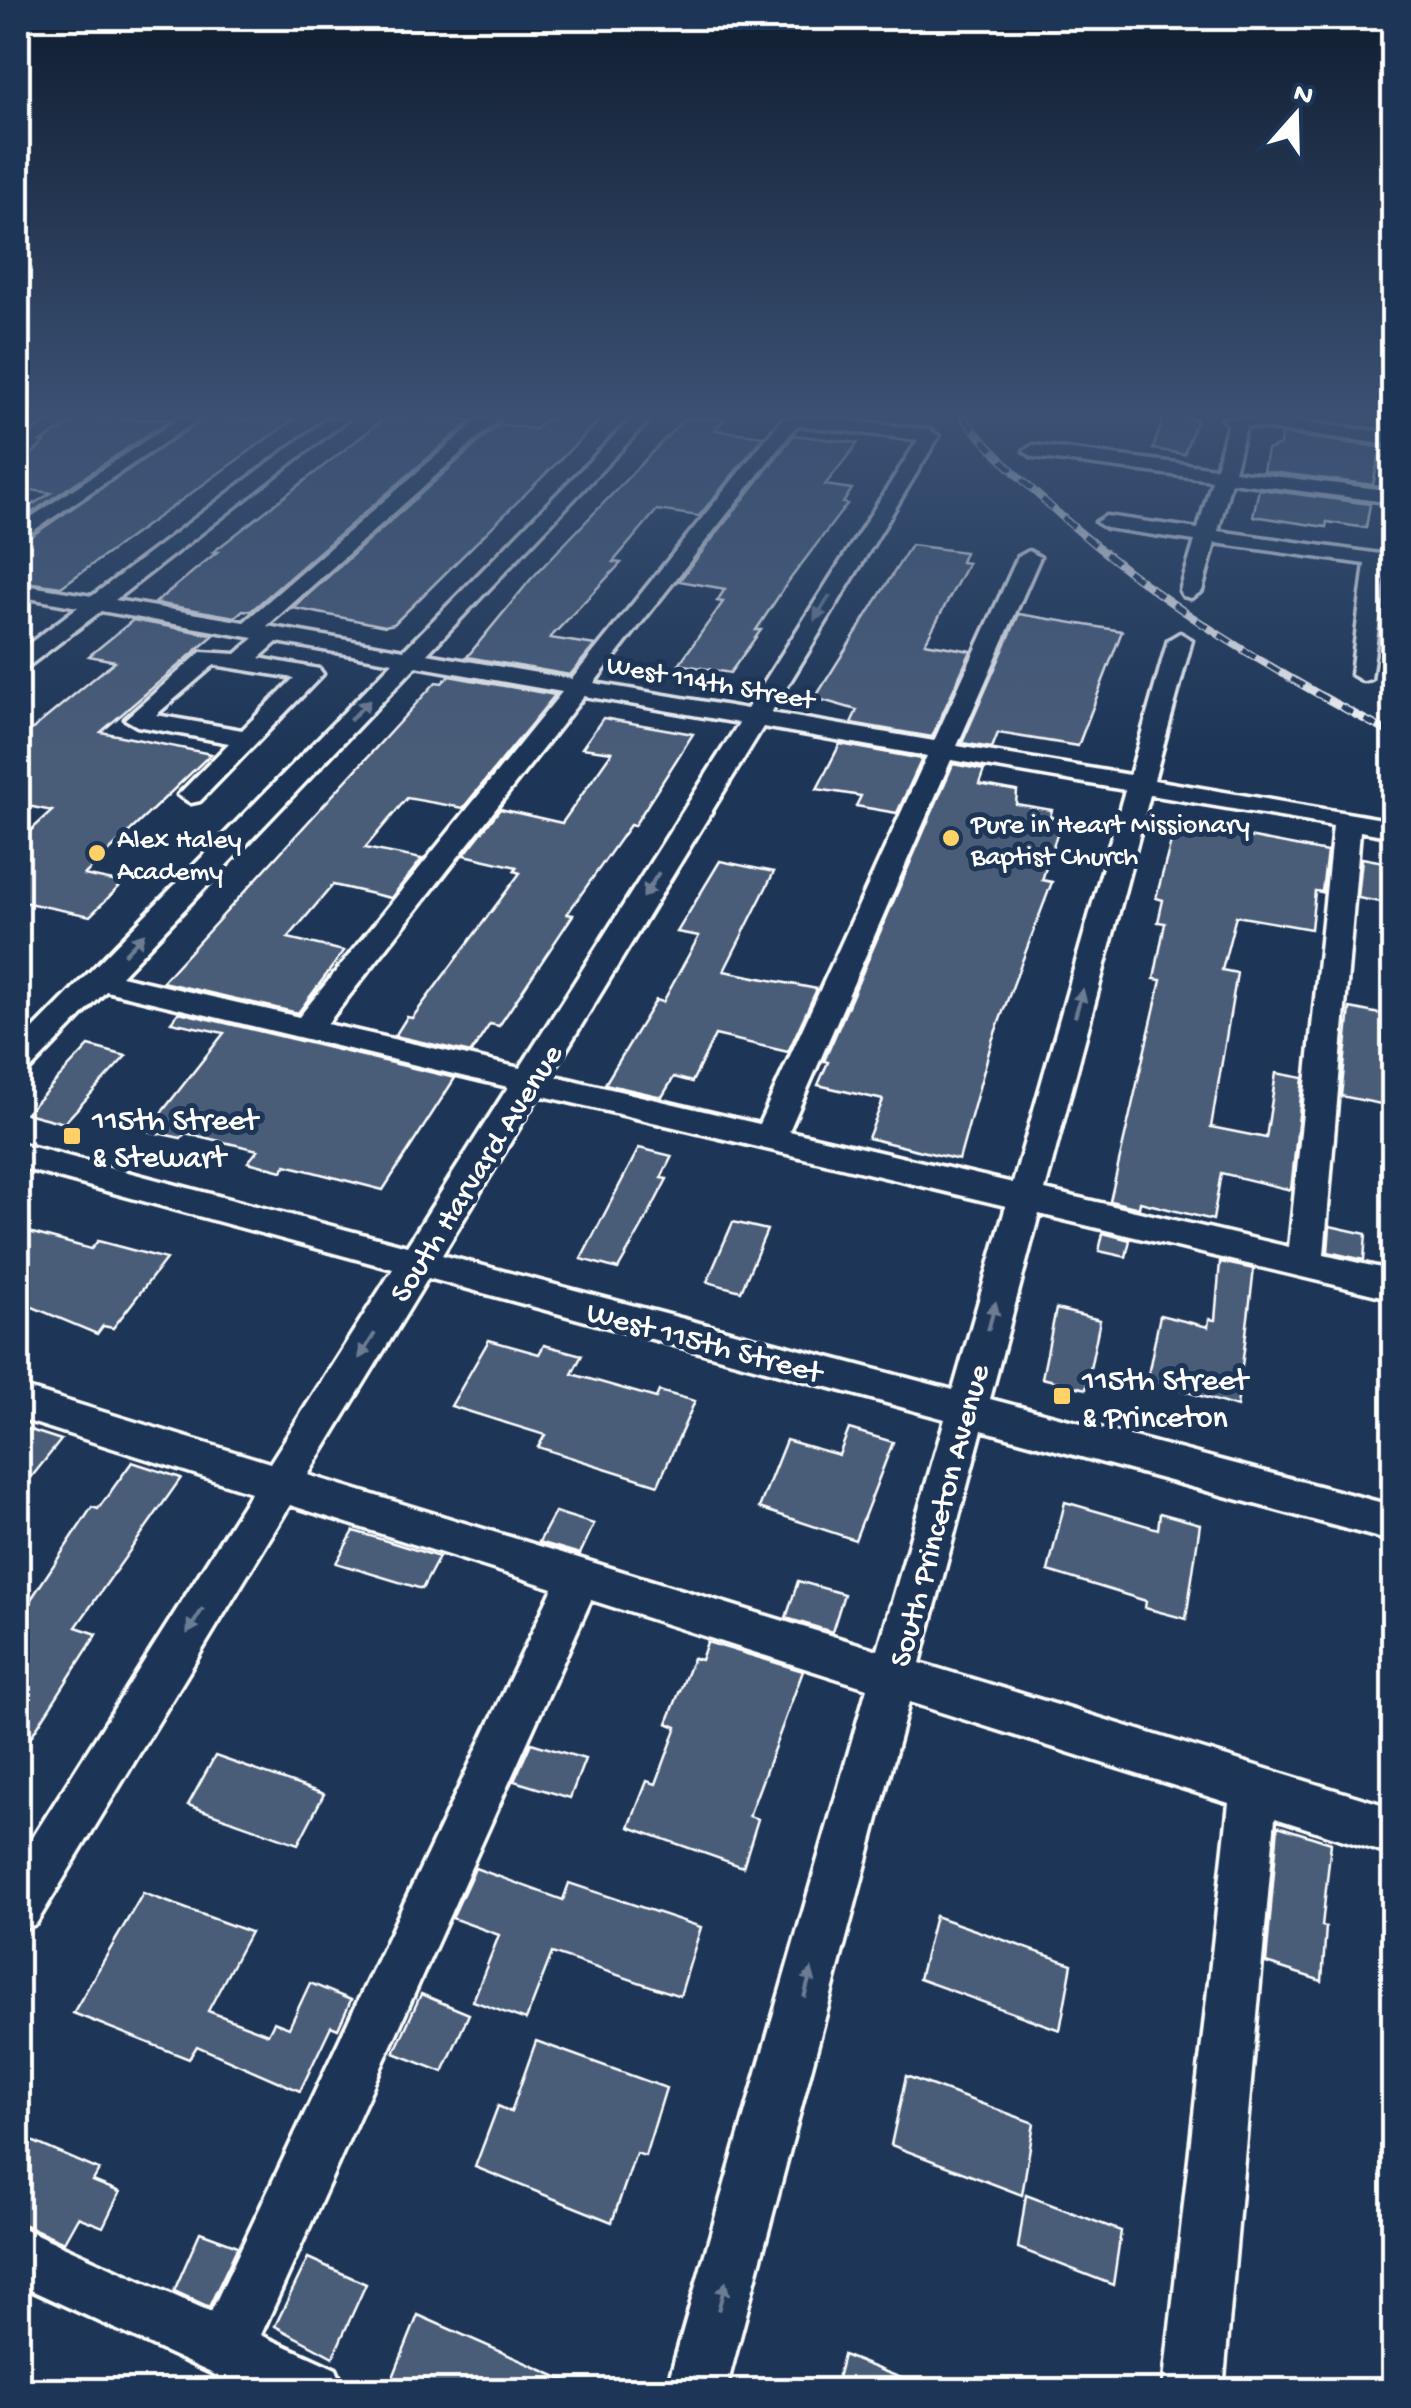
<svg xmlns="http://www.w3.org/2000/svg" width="1411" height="2408" font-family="'Gochi Hand',sans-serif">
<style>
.building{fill:#4a5d79;stroke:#fff;stroke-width:2.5}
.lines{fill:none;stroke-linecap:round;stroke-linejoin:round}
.minor-casing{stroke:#fff;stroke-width:7}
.minor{fill:#1d3557;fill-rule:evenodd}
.rail-casing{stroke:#fff;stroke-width:8}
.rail{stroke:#1d3557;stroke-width:5;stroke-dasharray:14;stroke-linecap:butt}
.oneway{fill:#6c7c92}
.poi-dot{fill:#ffd166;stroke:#1d3557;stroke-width:4}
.labels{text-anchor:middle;stroke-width:10;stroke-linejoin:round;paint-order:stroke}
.far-street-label{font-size:28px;fill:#fff;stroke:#1d3557}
.far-poi-label{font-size:28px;fill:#fff;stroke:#1d3557;text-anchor:start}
.poi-label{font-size:32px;fill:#fff;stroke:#1d3557;text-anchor:start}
.street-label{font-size:32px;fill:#fff;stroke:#1d3557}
</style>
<rect width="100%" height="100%" fill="#1d3557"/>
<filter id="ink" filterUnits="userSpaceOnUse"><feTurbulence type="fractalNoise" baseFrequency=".01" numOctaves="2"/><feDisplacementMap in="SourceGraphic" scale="20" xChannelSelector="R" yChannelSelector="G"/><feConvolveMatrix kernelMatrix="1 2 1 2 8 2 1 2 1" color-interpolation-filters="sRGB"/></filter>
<g filter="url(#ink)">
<!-- building -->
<g class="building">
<path d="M79,419H171L31,513L22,511L51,493L18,488V467L45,442H41Z"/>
<path d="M203,419H294L61,587L18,581V545Z"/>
<path d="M384,419L472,420L251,611L243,610L235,617L155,603L217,552H213Z"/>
<path d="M547,419H601L394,624L385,626L293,608L499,424L535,429Z"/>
<path d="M684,419H724L715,430L764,436L699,516L657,510L613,562L621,563L550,638L595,645L570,675L467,657L531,579Z"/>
<path d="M1163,419H1197L1184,454L1153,449Z"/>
<path d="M1281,434L1394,449V458L1379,456L1373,485L1263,471L1267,450L1280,445Z"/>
<path d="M794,435L858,443L825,485L852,489L843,503L847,504L788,582L756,630H761L730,673L679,664L723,602L717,601L725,589L679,581Z"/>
<path d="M1259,489L1370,504L1366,528L1327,522L1326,527L1253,516Z"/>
<path d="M911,545L965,552L961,562L968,563L925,643L971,651L932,737L851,723L857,710L815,698Z"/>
<path d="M1019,614L1122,631L1078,746L998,733L992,748L962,743Z"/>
<path d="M133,620L214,635L101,732L211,754L84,875L123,883L90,916L18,901V842L52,811L18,804V741L115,661L89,656Z"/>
<path d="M449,676L555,695L463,808L407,798L365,848L422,859L391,898L333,885L288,938L344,951L298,1013L162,982L436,682L442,683Z"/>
<path d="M603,718L693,734L634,826L630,825L567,914L573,915L499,1026L490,1024L471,1053L395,1036L407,1017L412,1018L520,873L514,871L517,867L464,855L500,809L562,823L612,752L582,748Z"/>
<path d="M840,744L922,759L897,813L856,806L861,796L817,789Z"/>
<path d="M953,764L984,770L979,784L1017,791L1016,804L1052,810L1050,817L1062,819L1042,880L1052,882L992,1041L959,1160L868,1138L883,1100L818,1085L828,1062L824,1061Z"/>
<path d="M1175,827L1205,832L1206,829L1327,852L1322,892L1315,891L1311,929L1236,916L1222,970L1237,973L1211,1127L1266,1138L1276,1073L1303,1078L1291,1190L1221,1173L1213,1220L1140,1202L1139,1208L1110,1201L1161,980L1154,979L1165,923L1158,922L1163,900L1156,898Z"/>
<path d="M1362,858L1389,863L1386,903L1358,898Z"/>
<path d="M720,861L774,872L724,971L817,989L788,1052L715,1035L692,1082L674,1077L662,1097L605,1084L656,1000L663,1002L699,936L677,932Z"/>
<path d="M1350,1008L1385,1015L1382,1061L1387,1062L1381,1104L1341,1096Z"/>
<path d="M179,1012L455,1078L383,1190L286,1165L282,1171L248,1162L258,1150L185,1133L181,1138L147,1131L224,1033L171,1022Z"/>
<path d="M89,1046L126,1056L64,1123L26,1113Z"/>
<path d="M639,1148L672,1156L661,1178L667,1179L643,1225L618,1269L581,1259Z"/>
<path d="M733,1222L767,1230L741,1291L707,1282Z"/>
<path d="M1330,1226L1366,1234L1364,1260L1328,1252Z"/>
<path d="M18,1229L91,1249L98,1241L166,1259L113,1328L103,1326L97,1334L18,1301Z"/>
<path d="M1103,1233L1130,1240L1126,1257L1099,1251Z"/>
<path d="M1220,1262L1254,1269L1237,1407L1147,1380L1160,1315L1208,1327L1209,1319L1215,1320Z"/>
<path d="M1056,1309L1100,1320L1086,1389L1042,1378Z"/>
<path d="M489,1340L539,1354L544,1345L582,1355L572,1374L656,1398L659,1391L695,1401L658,1485L538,1447L545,1435L451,1406Z"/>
<path d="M18,1426L61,1440L18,1494Z"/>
<path d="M849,1429L893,1442L855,1540L759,1508L786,1440L839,1455Z"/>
<path d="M132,1462L181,1478L76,1627L97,1634L18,1757V1619L92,1507L98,1509Z"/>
<path d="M1065,1502L1158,1529L1160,1513L1200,1524L1186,1619L1145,1608L1146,1601L1048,1571Z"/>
<path d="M555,1512L594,1524L580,1554L539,1542Z"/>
<path d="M354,1531L439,1557L422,1589L336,1563Z"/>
<path d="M798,1581L844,1594L832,1632L786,1618Z"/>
<path d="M707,1642L803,1671L749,1816L758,1819L743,1867L629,1827L647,1781L656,1784L677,1727L667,1723L693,1658L701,1660Z"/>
<path d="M531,1743L585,1759L570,1798L514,1781Z"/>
<path d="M215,1756L324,1794L298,1844L188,1805Z"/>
<path d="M1278,1826L1331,1843L1322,1926L1326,1927L1322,1981L1266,1963Z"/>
<path d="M475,1868L563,1900L569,1883L701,1927L680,1996L552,1953L526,2020L473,2001L499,1935L452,1918Z"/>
<path d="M143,1893L250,1932L208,2011L268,2034L274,2022L289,2028L310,1983L351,2000L338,2029L331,2026L300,2091L197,2046L189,2059L73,2013Z"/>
<path d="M935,1916L1072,1964L1060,2030L919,1979Z"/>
<path d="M421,1994L469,2014L443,2072L394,2053Z"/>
<path d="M536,2041L666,2088L645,2156L636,2153L612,2222L475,2167L498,2106L511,2112Z"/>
<path d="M906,2076L1034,2123L1022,2195L891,2145Z"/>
<path d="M18,2135L99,2170L93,2181L120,2192L103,2227L78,2217L64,2242L18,2222Z"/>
<path d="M1026,2195L1121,2231L1113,2285L1018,2248Z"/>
<path d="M200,2232L238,2246L209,2307L174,2291Z"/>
<path d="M308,2258L366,2284L333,2357L275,2326Z"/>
<path d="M418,2315L587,2390H388Z"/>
<path d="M843,2355L929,2389L928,2390H834Z"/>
</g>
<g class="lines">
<defs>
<g id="minor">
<path d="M27,419H49L18,437V424Z"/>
<path d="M178,419H199L18,541V526Z"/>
<path d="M327,419H348L115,600L244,622L479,419H499L267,626L404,650L631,419H650L427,654L572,679L782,419H838L930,430L939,436L771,713L934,741L1018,557L1029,551L1040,557L957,746L1130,775L1168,640L1180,633L1192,640L1154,780L1394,821V837L1360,831L1324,1255L1394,1271V1299L1039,1214L990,1399L1394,1506V1542L982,1430L920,1663L1394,1808V1856L1275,1818L1223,2390H1163L1229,1803L909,1702L726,2390H666L867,1688L591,1600L261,2335L336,2369L345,2390H248L18,2284V2226L211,2312L553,1588L290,1505L36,1924L18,1931V1861L251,1492L18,1418V1386L270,1463L393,1269L18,1167V1143L407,1246L508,1087L106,991L29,1071L18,1074V1045L393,662L277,642L259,658L319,669L323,674L200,801L191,803L178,795L229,743L137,726L125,719L201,652L236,654L254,638L101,611L26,668L18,670V652L78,607L18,596V584L92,596ZM797,425L918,440L747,709L594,683ZM214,665L294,678L242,730L156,715ZM416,666L562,692L299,1017L121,976ZM584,696L739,723L520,1068L327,1024ZM763,727L927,756L759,1124L551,1075ZM951,760L1125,790L1013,1183L789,1131ZM1150,795L1333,826L1289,1247L1045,1190ZM539,1095L1006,1206L953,1390L442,1255ZM428,1278L945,1419L878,1650L308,1475Z"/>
<path d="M1222,419H1276L1394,433V445L1246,426L1234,471L1394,491V503L1231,482L1218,531L1394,556V568L1386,567L1371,679L1363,681L1351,674L1365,564L1215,543L1202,591L1191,598L1183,596L1180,591L1195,541L1106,528L1096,522L1106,516L1198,529L1212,480L1033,457L1024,451L1033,445L1216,468L1228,424Z"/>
</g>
</defs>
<!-- minor casing -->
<use href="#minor" class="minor-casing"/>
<!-- minor -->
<use href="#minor" class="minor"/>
<defs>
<path id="rail" d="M964,419C1088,559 1229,649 1394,735"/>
</defs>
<!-- rail casing -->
<use href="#rail" class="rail-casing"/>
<!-- rail -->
<use href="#rail" class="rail"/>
</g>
<!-- one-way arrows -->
<defs><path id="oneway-solid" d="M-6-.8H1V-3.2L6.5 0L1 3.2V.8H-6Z" transform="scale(2.5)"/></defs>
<g class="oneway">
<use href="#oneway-solid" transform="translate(822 608) rotate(122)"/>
<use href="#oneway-solid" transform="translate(360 710) rotate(-46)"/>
<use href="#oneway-solid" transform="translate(651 885) rotate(122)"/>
<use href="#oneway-solid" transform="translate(134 944) rotate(-46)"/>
<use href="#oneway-solid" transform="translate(1079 1003) rotate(-74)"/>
<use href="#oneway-solid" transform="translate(992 1316) rotate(-75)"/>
<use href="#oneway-solid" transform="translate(367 1346) rotate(122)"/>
<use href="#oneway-solid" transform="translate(195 1621) rotate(122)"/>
<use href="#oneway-solid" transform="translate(808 1983) rotate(-75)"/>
<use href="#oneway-solid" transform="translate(722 2296) rotate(-75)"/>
</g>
</g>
<!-- sky -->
<linearGradient id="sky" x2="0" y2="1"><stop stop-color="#101d30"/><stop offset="0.55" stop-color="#3a5174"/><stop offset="1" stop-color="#3a5174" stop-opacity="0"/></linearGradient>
<rect width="1411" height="756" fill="url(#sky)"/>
<!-- markers -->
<g class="poi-dot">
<circle cx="951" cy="838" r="10"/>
<circle cx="97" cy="853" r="10"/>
<rect x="62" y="1126" width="20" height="20" rx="5"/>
<rect x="1052" y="1386" width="20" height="20" rx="5"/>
</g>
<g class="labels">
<!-- far-street labels -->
<g class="far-street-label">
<text transform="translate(711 680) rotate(10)" y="10">West 114th Street</text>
</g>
<!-- far-poi labels -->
<g class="far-poi-label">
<text x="971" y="832">Pure in Heart Missionary<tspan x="971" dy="32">Baptist Church</tspan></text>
<text x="117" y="847">Alex Haley<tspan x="117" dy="32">Academy</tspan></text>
</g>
<!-- poi labels -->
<g class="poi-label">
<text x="92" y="1129">115th Street<tspan x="92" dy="37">&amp; Stewart</tspan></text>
<text x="1082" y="1389">115th Street<tspan x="1082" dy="37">&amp; Princeton</tspan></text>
</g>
<!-- street labels -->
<g class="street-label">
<text transform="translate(474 1172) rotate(-58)" y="11">South Harvard Avenue</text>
<text transform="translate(705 1340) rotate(15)" y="11">West 115th Street</text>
<text transform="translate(937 1515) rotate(-75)" y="11">South Princeton Avenue</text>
</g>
</g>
<!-- margin -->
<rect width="1411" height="2408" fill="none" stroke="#1d3557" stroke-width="60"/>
<rect x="30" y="30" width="1351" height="2348" fill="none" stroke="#fff" stroke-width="4" filter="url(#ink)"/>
<!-- north arrow -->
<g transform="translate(1296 115) rotate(20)" stroke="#1d3557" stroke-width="8" paint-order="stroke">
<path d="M0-8L18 38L0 25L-18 38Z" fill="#ffffff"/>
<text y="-15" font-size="28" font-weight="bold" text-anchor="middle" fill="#ffffff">N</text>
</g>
</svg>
